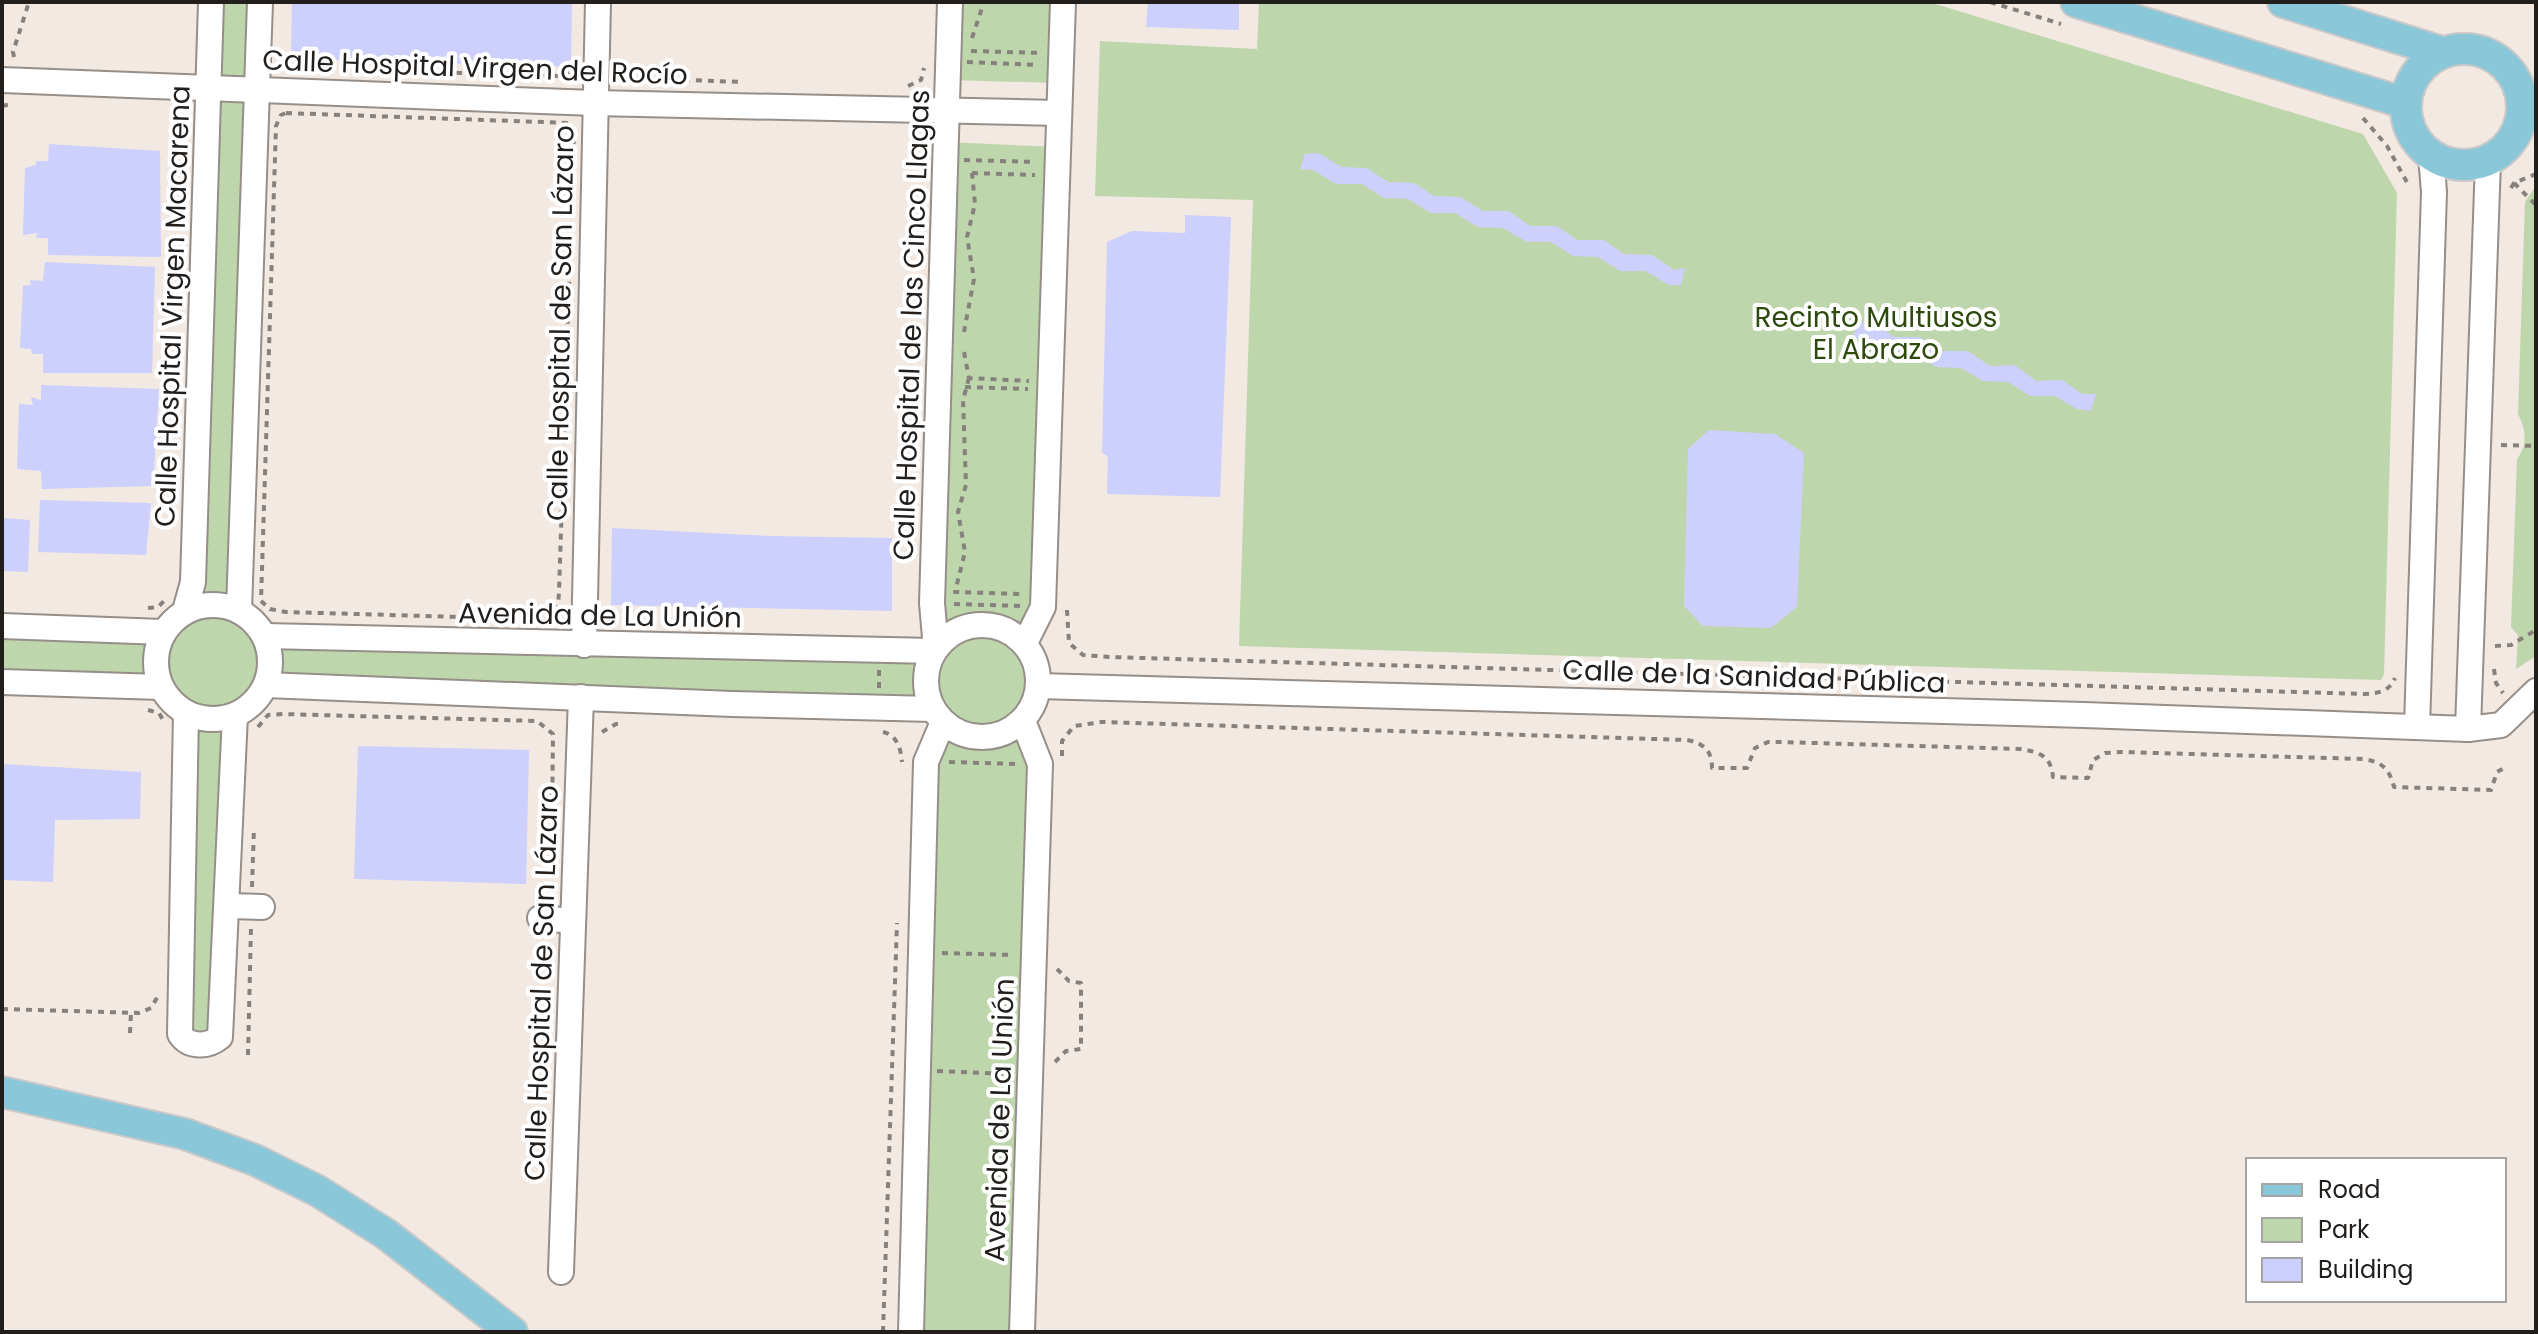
<svg xmlns="http://www.w3.org/2000/svg" width="2538" height="1334" font-family="Poppins,sans-serif">
<style>
.green{fill:#bed6ab}
.building{fill:#cdcffd}
.lines{fill:none;stroke-linecap:round;stroke-linejoin:round}
.minor-casing{stroke:#968e88;stroke-width:28}
.major-casing{stroke:#cac9c9;stroke-width:34}
.path{stroke:#87817d;stroke-width:4;stroke-dasharray:6 6;stroke-linecap:butt}
.minor{stroke:#fff;stroke-width:24}
.major{stroke:#89c7d9;stroke-width:30}
.labels{text-anchor:middle;stroke-width:8;stroke-linejoin:round;paint-order:stroke}
.street-label{font-size:28px;fill:#211e1c;stroke:#fff}
.park-label{font-size:28px;fill:#2e4a0c;stroke:#fff}
</style>
<rect width="100%" height="100%" fill="#f1e9e2"/>
<!-- green -->
<g class="green">
<path d="M211,2H260L239,610L254,621L265,636L936,649L946,142L1058,147L1043,607L1025,643C1043,671 1043,695 1023,721L1040,764L1022,1332H911L933,709L266,685L248,708L235,715L222,1022L190,1043L186,713L174,704L164,693L2,682V626L163,632L185,611Z"/>
<path d="M950,2H1063L1060,83L948,80Z"/>
<path d="M1259,2H1929L2363,134L2397,193L2384,674L2381,680L1239,646L1253,200L1095,196L1100,41L1257,49Z"/>
<path d="M2536,186V656L2516,669L2518,635L2511,627L2517,459C2528,445 2526,429 2518,414L2525,202Z"/>
</g>
<!-- building -->
<g class="building">
<path d="M292,2H572L571,67L291,59Z"/>
<path d="M1148,2H1239V30L1146,27Z"/>
<path d="M49,144L160,151L161,257L48,255V238H36L37,233L23,235L25,168L36,165V161H48Z"/>
<path d="M1319,153L1341,167L1367,168L1388,182L1414,183L1434,196L1461,197L1483,211H1509L1530,226H1557L1577,240H1604L1624,254L1652,255L1674,270L1685,268L1681,285H1669L1645,271H1620L1598,257L1573,256L1551,242H1527L1503,228L1478,227L1455,213H1431L1408,199L1384,198L1362,184H1336L1313,170L1300,169L1305,154Z"/>
<path d="M1185,215L1231,217L1220,497L1107,494L1108,457L1102,452L1107,242L1132,231L1185,233Z"/>
<path d="M45,262L155,267L152,373H43V354H32L31,349L20,348L23,286L31,285L30,280L43,281Z"/>
<path d="M1857,322H1872L1894,337H1920L1941,351H1968L1990,366L2015,365L2036,381L2062,380L2082,394H2096L2091,411L2077,409L2055,396H2030L2008,382L1983,381L1961,368L1936,367L1915,353L1888,352L1866,338H1853Z"/>
<path d="M41,385L159,389L153,486L42,489L41,471L17,469L19,404L33,405L31,397L41,400Z"/>
<path d="M1709,430L1775,434L1804,453L1797,607L1771,628L1703,626L1684,606L1688,449Z"/>
<path d="M40,500L151,503L146,555L38,552Z"/>
<path d="M2,518L30,520L28,572L2,571Z"/>
<path d="M612,528L770,536L892,538V611L611,605Z"/>
<path d="M358,746L529,750L526,884L354,879Z"/>
<path d="M2,764L141,772L140,819L55,820L53,882L2,880Z"/>
</g>
<g class="lines">
<defs>
<g id="minor">
<path d="M2,80L594,103L1059,113"/>
<circle cx="213" cy="662" r="57"/>
<path d="M239,610L260,2"/>
<path d="M185,611L193,582L211,2"/>
<circle cx="982" cy="681" r="56"/>
<path d="M2,626L163,632"/>
<path d="M265,636L934,651"/>
<path d="M1025,643L1043,607L1063,2"/>
<path d="M584,645L598,2"/>
<path d="M936,649L932,603L950,2"/>
<path d="M2,682L161,687"/>
<path d="M266,685L732,704L933,709"/>
<path d="M1038,686L2084,715L2468,729L2501,725L2536,691"/>
<path d="M186,713L180,1034C189,1048 208,1047 220,1037L235,715"/>
<path d="M2417,727L2434,192L2431,156"/>
<path d="M2468,729L2488,161"/>
<path d="M227,906L262,907"/>
<path d="M540,918L573,921"/>
<path d="M561,1272L581,697"/>
<path d="M911,1332L926,762L943,722"/>
<path d="M1022,1332L1040,764L1023,721"/>
</g>
<g id="major">
<path d="M2076,2L2405,103"/>
<path d="M2283,2L2442,52"/>
<circle cx="2464" cy="107" r="58"/>
<path d="M2,1092L185,1134L255,1160L318,1191L386,1234L512,1332"/>
</g>
</defs>
<!-- minor casing -->
<use href="#minor" class="minor-casing"/>
<!-- major casing -->
<use href="#major" class="major-casing"/>
<!-- path -->
<g class="path">
<path d="M1990,2L2061,24"/>
<path d="M972,38L982,8L981,2"/>
<path d="M971,51L1042,53"/>
<path d="M14,57L13,52L29,2"/>
<path d="M967,62L1039,65"/>
<path d="M620,65L621,72L629,78L743,82"/>
<path d="M432,72L561,76L573,71"/>
<path d="M908,86L921,80L924,68"/>
<path d="M2,106L12,104"/>
<path d="M286,113L570,123L574,131L559,592L558,606L552,615L531,619L286,612L270,609L261,601L276,126L281,115Z"/>
<path d="M2363,118L2387,146L2409,186"/>
<path d="M964,160L1035,162"/>
<path d="M972,173L1035,175"/>
<path d="M2514,183L2536,205"/>
<path d="M2511,188L2514,183L2536,174"/>
<path d="M964,332L974,279L967,237L975,204L972,173"/>
<path d="M964,352L969,378L1029,381"/>
<path d="M969,378L963,400L966,485L958,512L965,552L955,592L1022,594"/>
<path d="M965,387L1028,389"/>
<path d="M2501,445L2536,446"/>
<path d="M954,604L1021,606"/>
<path d="M148,608L158,607L165,600"/>
<path d="M1067,610L1069,643L1083,655L1109,657L2365,694C2378,693 2389,692 2395,678"/>
<path d="M2495,646L2511,645L2536,630"/>
<path d="M2494,669L2496,683L2503,693"/>
<path d="M879,688V669"/>
<path d="M148,710L159,713L163,720"/>
<path d="M258,727L268,715L283,714L537,721L553,734L552,827"/>
<path d="M602,732L616,724H623"/>
<path d="M883,732C897,735 901,749 902,762"/>
<path d="M1062,756V741L1074,726L1102,722L1687,740C1703,743 1712,750 1712,768H1747L1755,748L1768,742H1779L2020,749C2040,752 2051,756 2053,777L2088,778L2093,760L2105,753L2122,752L2363,759C2382,762 2389,768 2394,787L2491,790L2497,772L2506,767"/>
<path d="M949,762L1016,764"/>
<path d="M252,887L254,827"/>
<path d="M942,953L1013,955"/>
<path d="M2,1009L139,1013L151,1008L158,996"/>
<path d="M130,1033L131,1013"/>
<path d="M248,1055L251,927"/>
<path d="M1055,1062L1066,1051L1081,1049V983L1069,981L1057,969"/>
<path d="M937,1071L1009,1074"/>
<path d="M883,1332L897,923"/>
</g>
<!-- minor -->
<use href="#minor" class="minor"/>
<!-- major -->
<use href="#major" class="major"/>
</g>
<g class="labels">
<!-- street labels -->
<g class="street-label">
<text transform="translate(475 67) rotate(2)" y="10">Calle Hospital Virgen del Rocío</text>
<text transform="translate(172 306) rotate(-88)" y="10">Calle Hospital Virgen Macarena</text>
<text transform="translate(560 323) rotate(-89)" y="10">Calle Hospital de San Lázaro</text>
<text transform="translate(911 325) rotate(-88)" y="10">Calle Hospital de las Cinco Llagas</text>
<text transform="translate(600 615) rotate(1)" y="10">Avenida de La Unión</text>
<text transform="translate(1754 676) rotate(2)" y="10">Calle de la Sanidad Pública</text>
<text transform="translate(541 983) rotate(-88)" y="10">Calle Hospital de San Lázaro</text>
<text transform="translate(999 1120) rotate(-88)" y="10">Avenida de La Unión</text>
</g>
<!-- park labels -->
<g class="park-label">
<text x="1876" y="327">Recinto Multiusos<tspan x="1876" dy="32">El Abrazo</tspan></text>
</g>
</g>
<!-- border -->
<rect width="2538" height="1334" fill="none" stroke="#211e1c" stroke-width="8"/>
<!-- legend -->
<rect x="2246" y="1158" width="260" height="144" fill="#ffffff" stroke="#a6a5a4" stroke-width="2"/>
<rect x="2262" y="1184" width="40" height="12" fill="#89c7d9" stroke="#a6a5a4" stroke-width="2"/>
<text x="2318" y="1198" font-size="24" fill="#211e1c">Road</text>
<rect x="2262" y="1218" width="40" height="24" fill="#bed6ab" stroke="#a6a5a4" stroke-width="2"/>
<text x="2318" y="1238" font-size="24" fill="#211e1c">Park</text>
<rect x="2262" y="1258" width="40" height="24" fill="#cdcffd" stroke="#a6a5a4" stroke-width="2"/>
<text x="2318" y="1278" font-size="24" fill="#211e1c">Building</text>
</svg>
